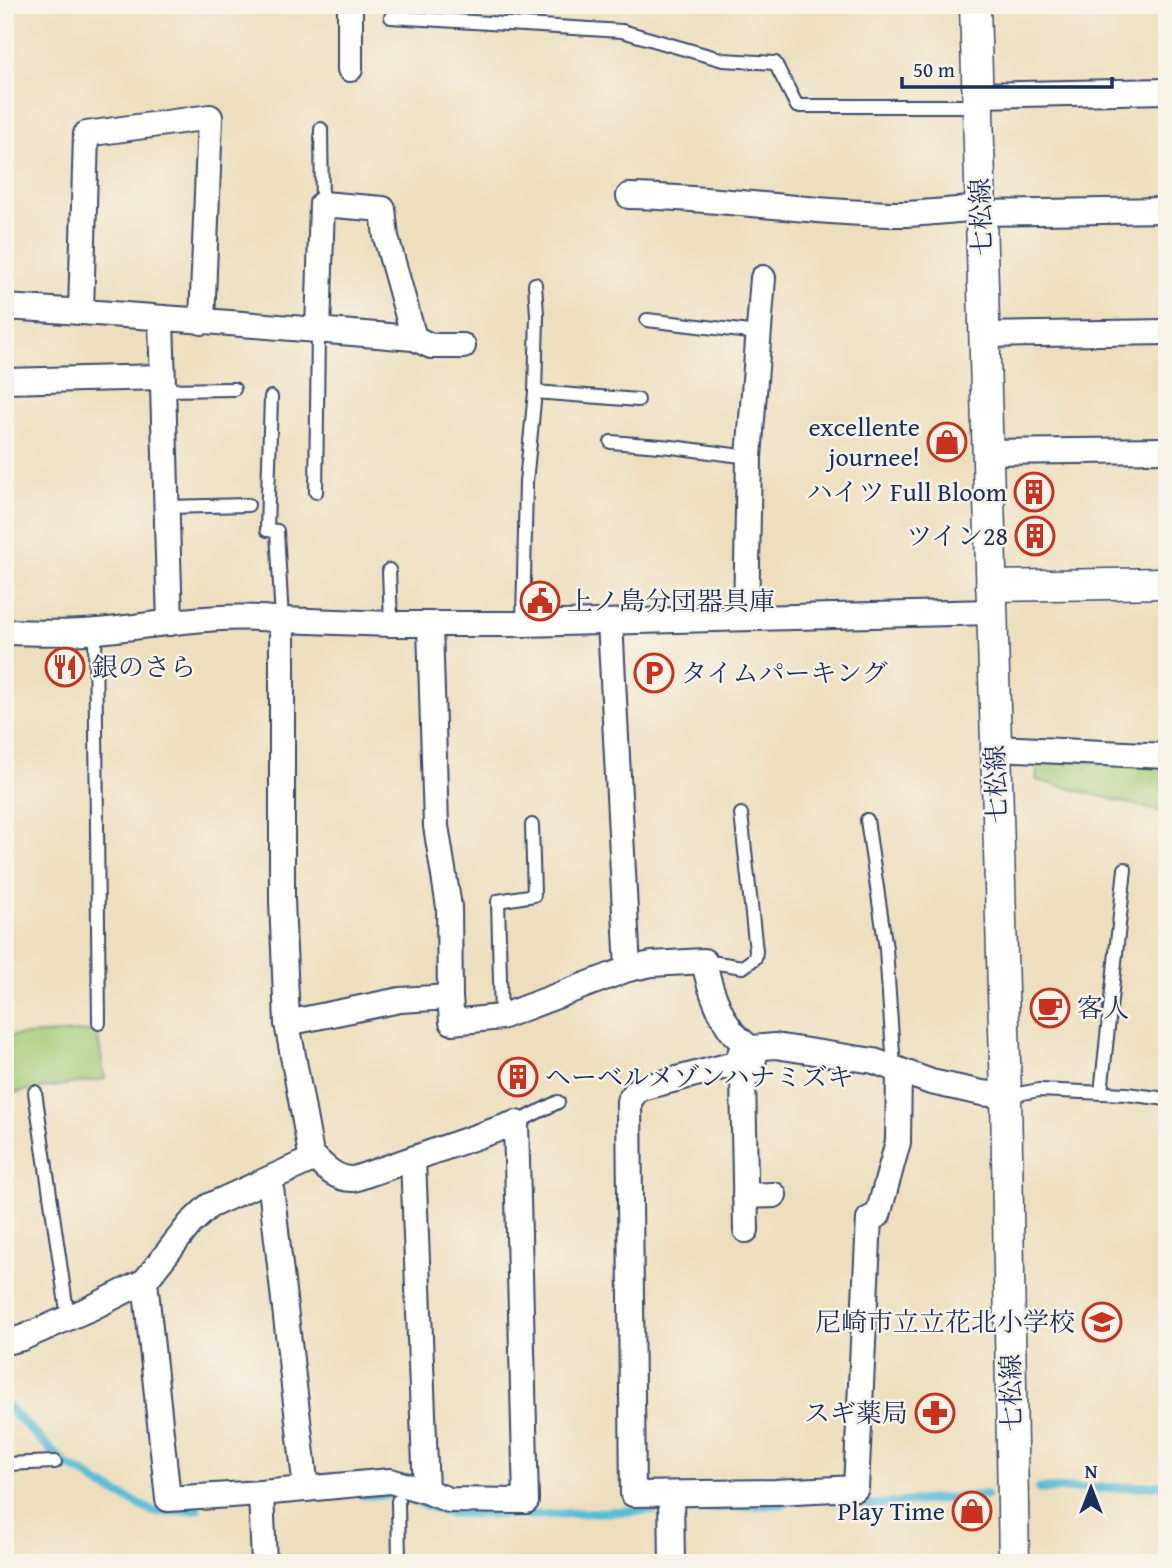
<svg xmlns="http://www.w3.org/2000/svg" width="1172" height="1568" font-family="'Gentium Book Plus','Noto Serif JP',serif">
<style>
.green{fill:#a2c974;stroke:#5e7c69;stroke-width:2}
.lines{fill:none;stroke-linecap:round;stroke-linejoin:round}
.stream{stroke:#58bcd6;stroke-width:9}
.service-casing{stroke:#3a496c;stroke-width:16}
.minor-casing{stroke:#3a496c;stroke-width:28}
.tertiary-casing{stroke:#3a496c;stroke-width:33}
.service{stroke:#fff;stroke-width:12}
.minor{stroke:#fff;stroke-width:24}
.tertiary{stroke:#fff;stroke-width:30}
.labels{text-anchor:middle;stroke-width:5;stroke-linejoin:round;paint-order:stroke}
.street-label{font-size:26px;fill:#1b2f5e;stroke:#f7f3e8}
.poi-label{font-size:26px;fill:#1b2f5e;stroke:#f7f3e8;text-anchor:end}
</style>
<rect width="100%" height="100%" fill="#f7f3e8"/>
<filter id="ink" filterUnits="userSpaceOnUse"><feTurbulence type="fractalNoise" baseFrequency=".0143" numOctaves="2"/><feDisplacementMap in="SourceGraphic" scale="14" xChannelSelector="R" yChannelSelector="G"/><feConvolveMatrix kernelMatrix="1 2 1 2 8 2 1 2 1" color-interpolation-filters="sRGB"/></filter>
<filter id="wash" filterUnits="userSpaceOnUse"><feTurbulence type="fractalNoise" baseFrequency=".00686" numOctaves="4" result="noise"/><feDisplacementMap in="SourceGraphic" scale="28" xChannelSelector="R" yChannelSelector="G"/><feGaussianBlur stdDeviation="1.57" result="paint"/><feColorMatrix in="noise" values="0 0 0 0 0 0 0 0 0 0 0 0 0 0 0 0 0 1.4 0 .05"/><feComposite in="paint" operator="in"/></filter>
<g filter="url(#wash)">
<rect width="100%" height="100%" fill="#eddfbd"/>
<!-- green -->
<g class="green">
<path d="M1039,757L1167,766V812L1158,811L1036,780Z"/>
<path d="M97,1031L105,1079L5,1094V1036Z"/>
</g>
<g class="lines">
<!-- stream -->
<g class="stream">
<path d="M5,1404L66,1465L84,1473L97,1483L152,1511L161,1512L197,1509"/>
<path d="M1039,1489C1082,1487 1125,1490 1167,1484"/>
<path d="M364,1495L390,1494L451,1513L534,1515L655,1510"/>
<path d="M839,1501H852L871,1505L986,1495"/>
<path d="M684,1509L783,1504"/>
</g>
</g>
</g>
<g filter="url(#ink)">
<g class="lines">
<defs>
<g id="service">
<path d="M391,17L622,31L723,60L775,63L797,106H977"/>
<path d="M321,129L322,204"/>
<path d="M647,320L758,333"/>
<path d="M162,390L234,389"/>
<path d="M535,392L638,400"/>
<path d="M271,397L267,530L277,531L282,620"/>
<path d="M611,442L672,447L749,457"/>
<path d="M316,492L318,331"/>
<path d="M167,507L248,505"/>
<path d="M389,570L391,624"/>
<path d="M523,624L526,482L535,392L537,315L535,284"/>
<path d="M95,631L99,1023"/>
<path d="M867,820L886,949L894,1068"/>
<path d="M704,961L743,967L755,958L756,951L741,814"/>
<path d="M501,1017L498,901L534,895L532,825"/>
<path d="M35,1092L68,1318"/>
<path d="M1101,1093L1125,869"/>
<path d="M1007,1096L1039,1090L1126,1094L1167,1099"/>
<path d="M516,1123L558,1102"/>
<path d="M5,1464L55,1462"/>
<path d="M398,1501L399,1563"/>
</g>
<g id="minor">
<path d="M350,5V69"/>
<path d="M977,95L1167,91"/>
<path d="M629,196C721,197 813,214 906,214C930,213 956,210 980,208"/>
<path d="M981,213L1167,210"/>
<path d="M5,307C142,315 278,327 414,338L386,237L383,209L322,204L318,331"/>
<path d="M81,312L86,134L210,117L202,322"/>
<path d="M161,319L170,623"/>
<path d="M984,335L1167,332"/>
<path d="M414,338L431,346H463"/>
<path d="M5,381L162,377"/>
<path d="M987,452L1167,450"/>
<path d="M746,618L749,457L763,278"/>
<path d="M610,622L628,969L652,964L704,961C708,983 718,1012 731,1030C738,1040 749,1045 755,1055L750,1074L743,1078L746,1230"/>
<path d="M430,625L436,826L449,907L450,997"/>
<path d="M5,632C36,633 67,634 98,631C158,625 221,612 282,620L391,624H523L991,612"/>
<path d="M995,748L1167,756"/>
<path d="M287,1023L400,1000L450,997L452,1022L501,1017L628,969"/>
<path d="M899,1070L898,1142L878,1215L869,1219L856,1488L775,1492L633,1494L629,1101L638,1089L738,1063L740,1054L751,1048L775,1046L874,1061L931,1082L982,1093L1006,1096"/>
<path d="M413,1159L426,1491"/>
<path d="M270,1179L306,1489"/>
<path d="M745,1196L774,1195"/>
<path d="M145,1281L168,1499L261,1493L390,1481L426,1491L449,1500L526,1501L516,1123L354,1179C336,1180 323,1166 311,1154L287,1023L282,900V620"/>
<path d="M5,1342L22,1338L91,1308L145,1281L190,1224L209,1206L315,1158"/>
<path d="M261,1493L264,1563"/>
<path d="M671,1494L672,1563"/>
</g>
<g id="tertiary">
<path d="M975,5L1006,1096L1014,1563"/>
<path d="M991,586L1167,583"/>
</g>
</defs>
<!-- service casing -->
<use href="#service" class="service-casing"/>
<!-- minor casing -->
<use href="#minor" class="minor-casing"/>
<!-- tertiary casing -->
<use href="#tertiary" class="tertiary-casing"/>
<!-- service -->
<use href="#service" class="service"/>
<!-- minor -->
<use href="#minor" class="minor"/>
<!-- tertiary -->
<use href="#tertiary" class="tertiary"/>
</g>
</g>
<!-- icons -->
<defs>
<symbol id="shop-ring" viewBox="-11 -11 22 22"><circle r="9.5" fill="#f7f3e8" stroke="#c8321e" stroke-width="1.5"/><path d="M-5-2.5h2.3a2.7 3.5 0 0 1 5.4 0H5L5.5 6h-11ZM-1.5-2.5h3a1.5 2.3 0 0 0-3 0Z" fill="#c8321e"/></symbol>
<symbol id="building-ring" viewBox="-11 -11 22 22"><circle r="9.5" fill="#f7f3e8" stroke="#c8321e" stroke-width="1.5"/><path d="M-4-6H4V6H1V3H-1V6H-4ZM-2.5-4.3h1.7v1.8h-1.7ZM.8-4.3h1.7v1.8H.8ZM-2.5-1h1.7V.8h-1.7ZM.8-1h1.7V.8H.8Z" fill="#c8321e"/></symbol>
<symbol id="civic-ring" viewBox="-11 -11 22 22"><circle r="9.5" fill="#f7f3e8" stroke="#c8321e" stroke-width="1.5"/><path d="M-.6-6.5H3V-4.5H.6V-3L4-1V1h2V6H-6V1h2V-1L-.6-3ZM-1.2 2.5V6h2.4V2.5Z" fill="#c8321e"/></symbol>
<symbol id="restaurant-ring" viewBox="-11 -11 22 22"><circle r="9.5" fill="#f7f3e8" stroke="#c8321e" stroke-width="1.5"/><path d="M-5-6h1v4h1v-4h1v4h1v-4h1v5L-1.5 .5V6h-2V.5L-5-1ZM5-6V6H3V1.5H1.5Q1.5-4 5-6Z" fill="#c8321e"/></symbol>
<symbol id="parking-ring" viewBox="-11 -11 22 22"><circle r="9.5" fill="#f7f3e8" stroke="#c8321e" stroke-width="1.5"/><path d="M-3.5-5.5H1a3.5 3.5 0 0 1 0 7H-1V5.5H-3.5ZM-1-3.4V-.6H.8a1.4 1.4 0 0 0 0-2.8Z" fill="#c8321e"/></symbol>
<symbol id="cafe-ring" viewBox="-11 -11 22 22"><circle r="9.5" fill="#f7f3e8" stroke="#c8321e" stroke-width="1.5"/><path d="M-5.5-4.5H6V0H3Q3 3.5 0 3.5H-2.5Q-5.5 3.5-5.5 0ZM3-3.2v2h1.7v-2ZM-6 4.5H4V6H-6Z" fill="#c8321e"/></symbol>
<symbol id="school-ring" viewBox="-11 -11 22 22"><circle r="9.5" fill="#f7f3e8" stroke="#c8321e" stroke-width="1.5"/><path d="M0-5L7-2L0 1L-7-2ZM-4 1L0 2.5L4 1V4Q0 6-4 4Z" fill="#c8321e"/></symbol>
<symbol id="pharmacy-ring" viewBox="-11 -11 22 22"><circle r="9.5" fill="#f7f3e8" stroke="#c8321e" stroke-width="1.5"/><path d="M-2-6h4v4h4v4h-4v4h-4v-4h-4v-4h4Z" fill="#c8321e"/></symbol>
</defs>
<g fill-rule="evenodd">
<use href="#shop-ring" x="925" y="420" width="44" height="44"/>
<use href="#building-ring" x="1012" y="470" width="44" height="44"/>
<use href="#building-ring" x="1013" y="514" width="44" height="44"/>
<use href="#civic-ring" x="518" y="579" width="44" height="44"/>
<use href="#restaurant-ring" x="43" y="645" width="44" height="44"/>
<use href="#parking-ring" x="632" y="651" width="44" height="44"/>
<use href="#cafe-ring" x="1028" y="986" width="44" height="44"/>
<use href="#building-ring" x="496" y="1055" width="44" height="44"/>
<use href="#school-ring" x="1080" y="1300" width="44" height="44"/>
<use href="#pharmacy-ring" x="913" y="1391" width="44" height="44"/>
<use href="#shop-ring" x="950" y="1489" width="44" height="44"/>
</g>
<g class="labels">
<!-- street labels -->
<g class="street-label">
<text transform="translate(981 217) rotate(-92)" y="9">七松線</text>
<text transform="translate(996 784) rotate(-92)" y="9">七松線</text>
<text transform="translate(1011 1393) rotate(-91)" y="9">七松線</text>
</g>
<!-- poi labels -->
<g class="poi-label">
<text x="920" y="436">excellente<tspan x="920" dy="30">journee!</tspan></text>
<text x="1007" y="501">ハイツ Full Bloom</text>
<text x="1008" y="545">ツイン28</text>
<text x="567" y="610" text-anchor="start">上ノ島分団器具庫</text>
<text x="92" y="676" text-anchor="start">銀のさら</text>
<text x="681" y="682" text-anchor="start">タイムパーキング</text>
<text x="1077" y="1017" text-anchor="start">客人</text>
<text x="545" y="1086" text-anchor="start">ヘーベルメゾンハナミズキ</text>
<text x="1075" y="1331">尼崎市立立花北小学校</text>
<text x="908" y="1422">スギ薬局</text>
<text x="945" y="1520">Play Time</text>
</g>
</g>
<!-- margin -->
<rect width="1172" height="1568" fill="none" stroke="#f7f3e8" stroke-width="28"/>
<!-- north arrow -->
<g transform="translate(1091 1488)" stroke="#f7f3e8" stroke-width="5" paint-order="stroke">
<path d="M0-5L12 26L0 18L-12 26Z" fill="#1b2f5e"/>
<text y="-10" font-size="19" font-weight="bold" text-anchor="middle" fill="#1b2f5e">N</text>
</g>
<!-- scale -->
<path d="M902 77v10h210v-10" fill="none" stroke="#1b2f5e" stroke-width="3.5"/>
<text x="913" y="77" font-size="21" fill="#1b2f5e" stroke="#f7f3e8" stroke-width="5" paint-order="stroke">50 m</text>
</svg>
